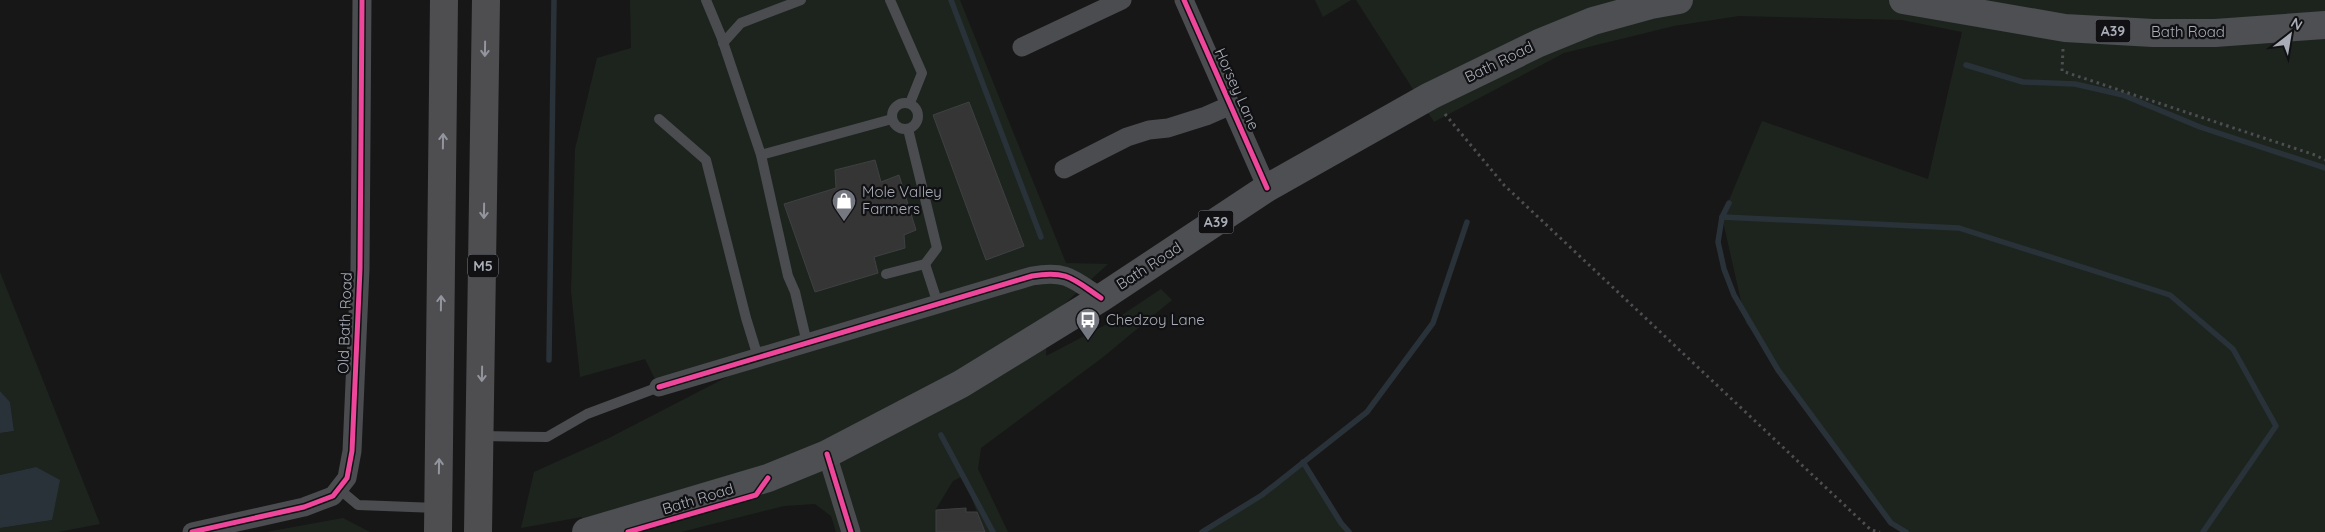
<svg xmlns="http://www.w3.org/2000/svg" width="2325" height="532" font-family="Quicksand,sans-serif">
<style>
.green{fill:#1d241e}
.water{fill:#2a3239}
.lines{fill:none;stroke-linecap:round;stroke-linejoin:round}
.stream{stroke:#2a3239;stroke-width:5.5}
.building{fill:#353536;stroke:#3f4043}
.path{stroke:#4d4e52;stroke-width:3;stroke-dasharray:2.5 4;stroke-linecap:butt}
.lane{stroke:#4b4c50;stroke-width:10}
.street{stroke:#4b4c50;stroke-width:19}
.primary{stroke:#4d4f52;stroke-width:28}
.highway{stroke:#4e4e51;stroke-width:28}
.cycleway-casing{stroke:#111113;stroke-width:8}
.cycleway{stroke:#ed469a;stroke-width:5}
.oneway{stroke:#92959e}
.labels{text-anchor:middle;stroke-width:4.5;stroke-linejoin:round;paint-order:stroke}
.shield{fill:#111113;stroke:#7b7e86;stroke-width:1}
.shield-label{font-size:14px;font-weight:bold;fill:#a8adb8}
.street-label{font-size:15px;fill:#a8adb8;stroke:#111113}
.poi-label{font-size:15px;fill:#a8adb8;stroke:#111113;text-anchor:start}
</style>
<rect width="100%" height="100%" fill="#171717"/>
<!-- green -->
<g class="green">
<path d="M630,0H960L1066,263L1108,264L1047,320L1046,356L1113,321L1161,289L1172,300L1102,358L981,448L978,469L1008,532H985L963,476L953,481L936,509V532H836L831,516L815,504L784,506L681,532H581L582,517L521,528L534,472L607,439L729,376L807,351L659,387L645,359L580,377L571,291L575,149L597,58L631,48Z"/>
<path d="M1315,0H1351L1323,17Z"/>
<path d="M1356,0H2325V532H1906L1891,523L1746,323L1722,217L1762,121L1928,179L1962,32L1902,20L1739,16L1674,26L1564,53L1434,122Z"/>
<path d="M0,272L100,524L58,532H0V528L52,520L36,467L0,475V433L14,431L10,402L0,391Z"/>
<path d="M1303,462L1341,523L1349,532H1202L1262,495Z"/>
<path d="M343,518L370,532H266Z"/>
</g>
<!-- water -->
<g class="water">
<path d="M0,391L10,402L14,431L0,433Z"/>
<path d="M36,467L60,480L52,520L0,528V475Z"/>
</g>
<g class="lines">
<!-- stream -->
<g class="stream">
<path d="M951,0L1041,237"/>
<path d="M1966,65L2023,82L2075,84L2123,95L2200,127L2325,168"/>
<path d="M1729,203L1722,217L1959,228L2170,295L2233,349L2276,426L2203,532"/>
<path d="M1722,217L1718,242L1724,269L1734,295L1778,370L1891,523L1906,532"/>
<path d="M549,360L554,0"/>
<path d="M941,435L993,532"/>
<path d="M1303,462L1341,523L1349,532"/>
<path d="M1202,532L1262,495L1367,412L1433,323L1467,222"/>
</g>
</g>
<!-- building -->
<g class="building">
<path d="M969,102L1024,246L986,260L933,115Z"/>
<path d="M875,160L881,182L899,175L916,230L904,235L905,248L874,257L878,273L815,292L784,204L836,188L835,170Z"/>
<path d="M966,508V512H977L985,532H936V510Z"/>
</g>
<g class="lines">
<!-- path -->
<g class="path">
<path d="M2063,49L2062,71L2315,155L2325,160"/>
<path d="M1445,114L1504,185L1871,530L1880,532"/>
</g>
<!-- lane -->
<g class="lane">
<path d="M706,0L721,36L761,155"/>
<path d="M890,0L922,73L910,103"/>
<path d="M723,43L741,23L801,0"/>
<circle cx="905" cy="116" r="13"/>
<path d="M659,119L706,160L746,318L758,357"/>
<path d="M908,129L937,248L925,264"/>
<path d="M886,274L925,264L938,304"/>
<path d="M807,343L795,292L788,276L761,155L892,119"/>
<path d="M481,436L547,437L587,414L659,387"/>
<path d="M339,489L358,505L437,508"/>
</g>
<!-- street -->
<g class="street">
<path d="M1184,0L1267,188"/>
<path d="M1022,47L1122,0"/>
<path d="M1064,169L1127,137L1149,130L1168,128L1206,116L1231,105"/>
<path d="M659,387L1032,276C1067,270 1073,279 1101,298"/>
<path d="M827,454L851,532"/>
<path d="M192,532L304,507L333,496L347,478L352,451L360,269L362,0"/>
</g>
<!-- primary -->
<g class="primary">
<path d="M1903,0L2065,28L2153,33H2215L2325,25"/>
<path d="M586,532L768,478L827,454L961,384L1101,298L1267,188L1430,96L1539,43L1593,21L1651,5L1679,0"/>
</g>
<!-- highway -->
<g class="highway">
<path d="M438,532L444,0"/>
<path d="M478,532L486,0"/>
</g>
<defs>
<g id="cycleway">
<path d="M1184,0L1267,188"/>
<path d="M659,387L1032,276C1067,270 1073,279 1101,298"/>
<path d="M827,454L851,532"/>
<path d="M192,532L304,507L333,496L347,478L352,451L360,269L362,0"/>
<path d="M628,532L756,495L768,478"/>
</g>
</defs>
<!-- cycleway casing -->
<use href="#cycleway" class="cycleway-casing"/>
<!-- cycleway -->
<use href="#cycleway" class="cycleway"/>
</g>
<!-- one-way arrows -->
<defs><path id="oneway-shaft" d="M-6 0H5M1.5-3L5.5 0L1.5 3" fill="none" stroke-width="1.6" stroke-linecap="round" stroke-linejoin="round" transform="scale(1.25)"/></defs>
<g class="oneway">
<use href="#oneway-shaft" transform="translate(485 49) rotate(91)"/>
<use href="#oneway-shaft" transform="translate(443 141) rotate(-89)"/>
<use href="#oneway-shaft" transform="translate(484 211) rotate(91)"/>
<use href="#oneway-shaft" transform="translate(441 303) rotate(-89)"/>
<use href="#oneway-shaft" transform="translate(482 374) rotate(91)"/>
<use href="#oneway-shaft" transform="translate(439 466) rotate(-89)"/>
</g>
<!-- icons -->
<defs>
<symbol id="shop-pin" viewBox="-11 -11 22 30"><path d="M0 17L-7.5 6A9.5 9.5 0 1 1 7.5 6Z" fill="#757880" stroke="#111113"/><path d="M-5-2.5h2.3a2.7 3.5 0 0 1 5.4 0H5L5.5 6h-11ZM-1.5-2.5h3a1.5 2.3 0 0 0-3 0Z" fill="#fff"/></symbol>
<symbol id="bus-pin" viewBox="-11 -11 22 30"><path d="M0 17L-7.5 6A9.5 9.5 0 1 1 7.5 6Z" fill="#757880" stroke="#111113"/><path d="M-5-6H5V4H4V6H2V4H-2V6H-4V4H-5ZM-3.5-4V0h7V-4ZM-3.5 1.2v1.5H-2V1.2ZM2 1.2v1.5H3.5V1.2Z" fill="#fff"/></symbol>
</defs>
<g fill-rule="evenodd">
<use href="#shop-pin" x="830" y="187" width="28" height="38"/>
<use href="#bus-pin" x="1074" y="306" width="28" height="38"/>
</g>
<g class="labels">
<!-- shield labels -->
<g class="shield">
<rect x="2095.5" y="19.5" width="35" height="23" rx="4"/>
<rect x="1198.5" y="210.5" width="35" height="23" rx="4"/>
<rect x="468" y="254.5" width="30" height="23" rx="4"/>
</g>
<g class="shield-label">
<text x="2113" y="36">A39</text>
<text x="1216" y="227">A39</text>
<text x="483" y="271">M5</text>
</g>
<!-- street labels -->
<g class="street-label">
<text x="2188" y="37">Bath Road</text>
<text transform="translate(1499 62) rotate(-26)" y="5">Bath Road</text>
<text transform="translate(1237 89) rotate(66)" y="5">Horsey Lane</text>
<text transform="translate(1149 266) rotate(-33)" y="5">Bath Road</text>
<text transform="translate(345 323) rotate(-88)" y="5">Old Bath Road</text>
<text transform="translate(698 499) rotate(-17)" y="5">Bath Road</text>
</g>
<!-- poi labels -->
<g class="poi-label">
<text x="862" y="197">Mole Valley<tspan x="862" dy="17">Farmers</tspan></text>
<text x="1106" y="325">Chedzoy Lane</text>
</g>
</g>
<!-- north arrow -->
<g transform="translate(2290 35) rotate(31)" stroke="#111113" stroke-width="4" paint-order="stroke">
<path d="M0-4L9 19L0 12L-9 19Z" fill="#a8adb8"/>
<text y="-8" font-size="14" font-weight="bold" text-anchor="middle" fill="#a8adb8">N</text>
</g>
</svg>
